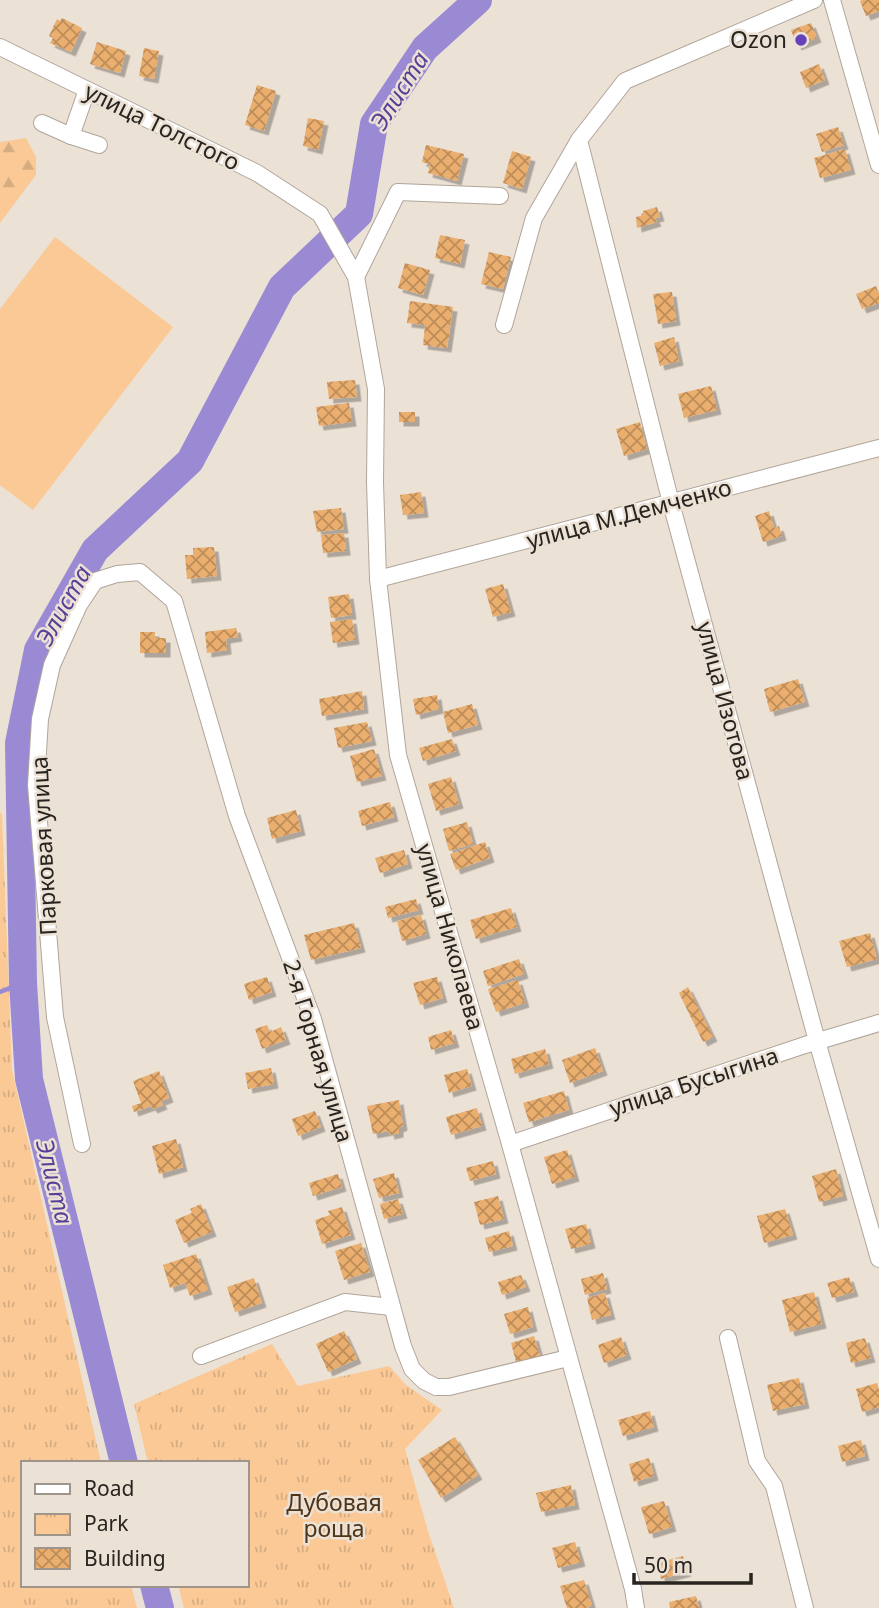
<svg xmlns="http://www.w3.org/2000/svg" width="879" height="1608" font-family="'Noto Sans',sans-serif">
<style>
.forest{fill:url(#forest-firs)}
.park{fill:url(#park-tufts)}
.pitch{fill:#fac996}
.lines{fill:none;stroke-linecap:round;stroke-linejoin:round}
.stream{stroke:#998ad3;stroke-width:4.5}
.river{stroke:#998ad3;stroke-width:28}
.building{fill:url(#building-cross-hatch);filter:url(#shadow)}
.minor-casing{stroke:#b0a59a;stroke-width:18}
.minor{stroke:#fff;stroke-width:16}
.poi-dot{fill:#6642ba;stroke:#ece1d5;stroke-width:2.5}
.labels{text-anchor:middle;stroke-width:5;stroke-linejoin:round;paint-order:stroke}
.poi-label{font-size:23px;fill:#282420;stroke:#ece1d5;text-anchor:end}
.street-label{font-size:23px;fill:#282420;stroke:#ece1d5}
.park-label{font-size:23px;fill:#4e3519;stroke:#ece1d5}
.water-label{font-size:24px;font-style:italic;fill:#573f97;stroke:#ece1d5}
</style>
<defs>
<pattern id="forest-firs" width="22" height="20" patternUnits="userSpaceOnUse" patternTransform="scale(1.75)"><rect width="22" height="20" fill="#fac996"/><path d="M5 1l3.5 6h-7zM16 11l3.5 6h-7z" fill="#d6ac81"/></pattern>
<pattern id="park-tufts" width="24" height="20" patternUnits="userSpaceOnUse" patternTransform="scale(1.75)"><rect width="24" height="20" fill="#fac996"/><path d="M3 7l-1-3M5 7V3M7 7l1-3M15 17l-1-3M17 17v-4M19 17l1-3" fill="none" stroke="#d6ac81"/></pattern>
<pattern id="building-cross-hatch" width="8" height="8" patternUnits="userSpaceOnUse" patternTransform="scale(1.75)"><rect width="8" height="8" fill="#eaae6e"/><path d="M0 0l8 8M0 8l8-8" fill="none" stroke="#be8d5a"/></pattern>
<filter id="shadow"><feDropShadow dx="4.5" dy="4.5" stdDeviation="0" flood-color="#0004"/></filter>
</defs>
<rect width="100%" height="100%" fill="#ece1d5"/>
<!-- forest -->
<path class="forest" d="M26,138L36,157V175L0,223V142Z"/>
<!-- park -->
<g class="park">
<path d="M0,812L2,815L12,1070L101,1463H23V1585H131L137,1608H0Z"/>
<path d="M272,1344L298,1386L389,1366L406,1385L442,1410L405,1449L427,1528L454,1608H184L178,1585H247V1463H148L134,1404Z"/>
</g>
<!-- pitch -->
<path class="pitch" d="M55,237L173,327L33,510L0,485V309Z"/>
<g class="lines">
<!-- stream -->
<path class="stream" d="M0,992L23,983"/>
<!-- river -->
<g class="river">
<path d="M124,1463L29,1079L23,983L19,743L38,650L95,550L190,461L282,287L359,214L374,124L425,48L478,0"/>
<path d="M154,1585L160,1608"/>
</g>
</g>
<!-- building -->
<g class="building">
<path d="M862,0H879V11L866,16L860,1Z"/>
<path d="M62,18L82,28L71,52L50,43L53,38L49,36L57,19L60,21Z"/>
<path d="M811,23L817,38L797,46L791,30Z"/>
<path d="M97,42L126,51L120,73L90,64Z"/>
<path d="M144,48L159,51L154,79L139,76Z"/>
<path d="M819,64L825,80L806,88L800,72Z"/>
<path d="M257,85L276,91L264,131L245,125Z"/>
<path d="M308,118L324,121L318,150L303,146Z"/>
<path d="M838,127L844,145L822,152L816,134Z"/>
<path d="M426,145L464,154L457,181L428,173L430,164L422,162Z"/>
<path d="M845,149L851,170L820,178L814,158Z"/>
<path d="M512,151L531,157L522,189L503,183Z"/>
<path d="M657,207L660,217L655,218L657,222L637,228L636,217L641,216V214L643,213V211Z"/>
<path d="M440,235L465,240L460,264L435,258Z"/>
<path d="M489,252L511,257L503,289L481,284Z"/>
<path d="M405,263L430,270L423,295L398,288Z"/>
<path d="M876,286L879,294V303L862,309L856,294Z"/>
<path d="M672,292L676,321L658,324L653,294Z"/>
<path d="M410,301L453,307L447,348L423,345L425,325L407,323Z"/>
<path d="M674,337L679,361L660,366L654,343Z"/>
<path d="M355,380L357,397L329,399L327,382Z"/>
<path d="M711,386L717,410L684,418L678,394Z"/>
<path d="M349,403L352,422L319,426L316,407Z"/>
<rect x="399" y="412" width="16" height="10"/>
<path d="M640,422L647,449L624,456L616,429Z"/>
<path d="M421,492L424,513L403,515L400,495Z"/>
<path d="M341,508L344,529L317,532L313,511Z"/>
<path d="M769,511L774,528L779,526L782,536L763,542L755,516Z"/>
<path d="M344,533L346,551L323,553L321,535Z"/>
<path d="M214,547L217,576L187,579L185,555H193V548Z"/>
<path d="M503,584L511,612L493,617L485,589Z"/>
<path d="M349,594L352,615L331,618L328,597Z"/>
<path d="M352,619L355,640L333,643L330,622Z"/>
<path d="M236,628L238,637L226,639L227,650L207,653L205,632Z"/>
<path d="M140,632H155V638H166V653H140Z"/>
<path d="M798,679L805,702L770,712L764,689Z"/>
<path d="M362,691L364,709L322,716L319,699Z"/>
<path d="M437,695L439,709L416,715L413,699Z"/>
<path d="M472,704L478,725L448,733L443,712Z"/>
<path d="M367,722L372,741L338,748L334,728Z"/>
<path d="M452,739L456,751L423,761L419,748Z"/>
<path d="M374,749L382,776L357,782L350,756Z"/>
<path d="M451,777L459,804L436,811L428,784Z"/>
<path d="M390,802L394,817L362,826L358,811Z"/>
<path d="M296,810L301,831L272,839L267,818Z"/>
<path d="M467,822L473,844L449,851L443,829Z"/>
<path d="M485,842L490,858L456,870L450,854Z"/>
<path d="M404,850L408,864L380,873L375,858Z"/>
<path d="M416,899L419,910L388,918L385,907Z"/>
<path d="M511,908L517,927L476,939L470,920Z"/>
<path d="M421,915L426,934L402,941L397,921Z"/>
<path d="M354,923L361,948L311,960L304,935Z"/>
<path d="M870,933L877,959L847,967L839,941Z"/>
<path d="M519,959L524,974L488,986L483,971Z"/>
<path d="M267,977L272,992L249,1000L244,984Z"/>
<path d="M437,977L443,998L420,1005L413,983Z"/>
<path d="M518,980L525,1003L496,1012L488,989Z"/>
<path d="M688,987L713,1037L703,1042L679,993Z"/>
<path d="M267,1025L270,1032L281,1027L286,1040L262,1049L255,1029Z"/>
<path d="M451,1030L455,1043L431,1050L428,1037Z"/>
<path d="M595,1048L603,1071L570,1083L562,1060Z"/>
<path d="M545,1049L549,1064L515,1074L511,1059Z"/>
<path d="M271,1068L274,1084L248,1089L245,1073Z"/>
<path d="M467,1069L472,1086L449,1093L444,1075Z"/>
<path d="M159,1071L169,1098L161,1101L163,1105L153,1109L151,1106L134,1112L132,1106L141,1103L133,1081Z"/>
<path d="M564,1091L569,1110L529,1122L523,1103Z"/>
<path d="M399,1100L403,1126L399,1128V1133L390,1135L389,1131L373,1134L367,1106Z"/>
<path d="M477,1108L482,1126L451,1135L446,1117Z"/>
<path d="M315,1111L321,1127L298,1136L292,1119Z"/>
<path d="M176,1139L183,1167L159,1174L152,1146Z"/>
<path d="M567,1150L575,1177L552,1184L544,1157Z"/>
<path d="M493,1161L496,1174L470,1181L466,1168Z"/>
<path d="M836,1169L843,1196L819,1202L812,1176Z"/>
<path d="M394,1173L399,1193L379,1198L373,1179Z"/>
<path d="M338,1174L342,1187L313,1196L309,1183Z"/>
<path d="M498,1196L504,1219L480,1225L474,1202Z"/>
<path d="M398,1199L403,1214L384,1219L380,1204Z"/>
<path d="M201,1204L212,1232L184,1243L175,1220L192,1213L190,1209Z"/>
<path d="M342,1207L351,1235L322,1244L315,1220L330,1215L328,1211Z"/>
<path d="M785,1209L793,1235L764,1243L757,1216Z"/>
<path d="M586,1224L591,1244L571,1249L565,1229Z"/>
<path d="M509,1231L513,1246L489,1252L485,1238Z"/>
<path d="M361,1243L370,1272L344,1280L335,1251Z"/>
<path d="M196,1254L208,1290L190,1296L185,1283L170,1288L163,1265Z"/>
<path d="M603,1273L607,1289L585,1295L581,1279Z"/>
<path d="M521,1275L526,1287L502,1295L498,1282Z"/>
<path d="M849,1277L854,1292L832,1298L827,1283Z"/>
<path d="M254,1278L262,1303L235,1312L227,1287Z"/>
<path d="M814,1292L822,1324L790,1332L782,1300Z"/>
<path d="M605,1293L611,1315L592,1320L587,1298Z"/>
<path d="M528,1307L533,1327L510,1334L504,1314Z"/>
<path d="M344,1331L357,1359L328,1372L316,1344Z"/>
<path d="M534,1336L542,1363L518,1369L511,1343Z"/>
<path d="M621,1337L627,1355L604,1363L598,1345Z"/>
<path d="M865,1338L871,1358L851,1363L846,1343Z"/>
<path d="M799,1378L805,1404L773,1411L767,1385Z"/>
<path d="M877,1383L879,1390V1407L862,1412L856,1389Z"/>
<path d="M650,1411L654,1427L623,1436L618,1420Z"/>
<path d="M455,1437L478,1475L441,1498L418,1460Z"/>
<path d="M861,1440L865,1456L842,1462L838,1446Z"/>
<path d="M649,1458L654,1476L634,1482L629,1464Z"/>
<path d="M571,1485L575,1505L541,1512L536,1493Z"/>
<path d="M664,1501L672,1527L649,1534L641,1507Z"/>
<path d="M575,1542L581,1562L558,1568L552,1548Z"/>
<path d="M683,1556L687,1572L661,1579L657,1563Z"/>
<path d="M584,1580L592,1606L585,1608H567L560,1586Z"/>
<path d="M696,1596L699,1608H670L669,1602Z"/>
</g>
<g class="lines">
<defs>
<g id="minor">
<path d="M832,0L879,165"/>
<path d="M0,47L257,173L320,214L356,277L376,389L375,482L378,579L398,755L510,1144L633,1589L636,1608"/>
<path d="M87,90L71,136L99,145"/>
<path d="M42,123L71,136"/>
<path d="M579,140L671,503L817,1041L879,1259"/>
<path d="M356,277L398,192L500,196"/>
<path d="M504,325L534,218L579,140L625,81L814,0"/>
<path d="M378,579L879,448"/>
<path d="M82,1144L55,1017L36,785L40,719L52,665L79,605L95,581L117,574L140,572L174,601L237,816L313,1019L403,1346L412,1369L424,1381L436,1387H449L568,1358"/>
<path d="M510,1144L805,1045L879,1023"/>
<path d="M728,1338L757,1461L774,1486L805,1608"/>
<path d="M201,1356L345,1302L391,1307"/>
</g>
</defs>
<!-- minor casing -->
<use href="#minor" class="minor-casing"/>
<!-- minor -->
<use href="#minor" class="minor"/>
</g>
<!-- markers -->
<circle class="poi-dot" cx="801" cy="40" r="7"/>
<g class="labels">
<!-- poi labels -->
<g class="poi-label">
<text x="787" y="48">Ozon</text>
</g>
<!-- street labels -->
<g class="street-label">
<text transform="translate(162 127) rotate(26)" y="8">улица Толстого</text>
<text transform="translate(629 514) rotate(-15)" y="8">улица М.Демченко</text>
<text transform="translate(725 701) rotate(75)" y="8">улица Изотова</text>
<text transform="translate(44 846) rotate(-93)" y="8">Парковая улица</text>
<text transform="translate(450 937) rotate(74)" y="8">улица Николаева</text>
<text transform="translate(318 1051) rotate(73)" y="8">2-я Горная улица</text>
<text transform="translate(694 1082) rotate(-18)" y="8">улица Бусыгина</text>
</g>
<!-- park labels -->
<g class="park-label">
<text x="334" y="1511">Дубовая<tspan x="334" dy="26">роща</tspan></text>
</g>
<!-- water labels -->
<g class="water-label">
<text transform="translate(400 91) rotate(-58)" y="8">Элиста</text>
<text transform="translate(64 606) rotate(-61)" y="8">Элиста</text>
<text transform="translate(54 1182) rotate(76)" y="8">Элиста</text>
</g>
</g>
<!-- legend -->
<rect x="21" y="1461" width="228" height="126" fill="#ece1d5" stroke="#9e958d" stroke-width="2"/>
<rect x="35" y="1484" width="35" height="10" fill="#ffffff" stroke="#9e958d" stroke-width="2"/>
<text x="84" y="1496" font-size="21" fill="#282420">Road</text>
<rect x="35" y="1514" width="35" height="21" fill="url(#park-tufts)" stroke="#9e958d" stroke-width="2"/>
<text x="84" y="1531" font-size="21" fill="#282420">Park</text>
<rect x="35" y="1548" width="35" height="21" fill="url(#building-cross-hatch)" stroke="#9e958d" stroke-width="2"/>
<text x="84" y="1566" font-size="21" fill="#282420">Building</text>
<!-- scale -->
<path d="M634 1573v10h117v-10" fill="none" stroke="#282420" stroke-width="3.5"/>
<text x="644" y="1573" font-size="21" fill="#282420" stroke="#ece1d5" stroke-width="5" paint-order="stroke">50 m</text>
</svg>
